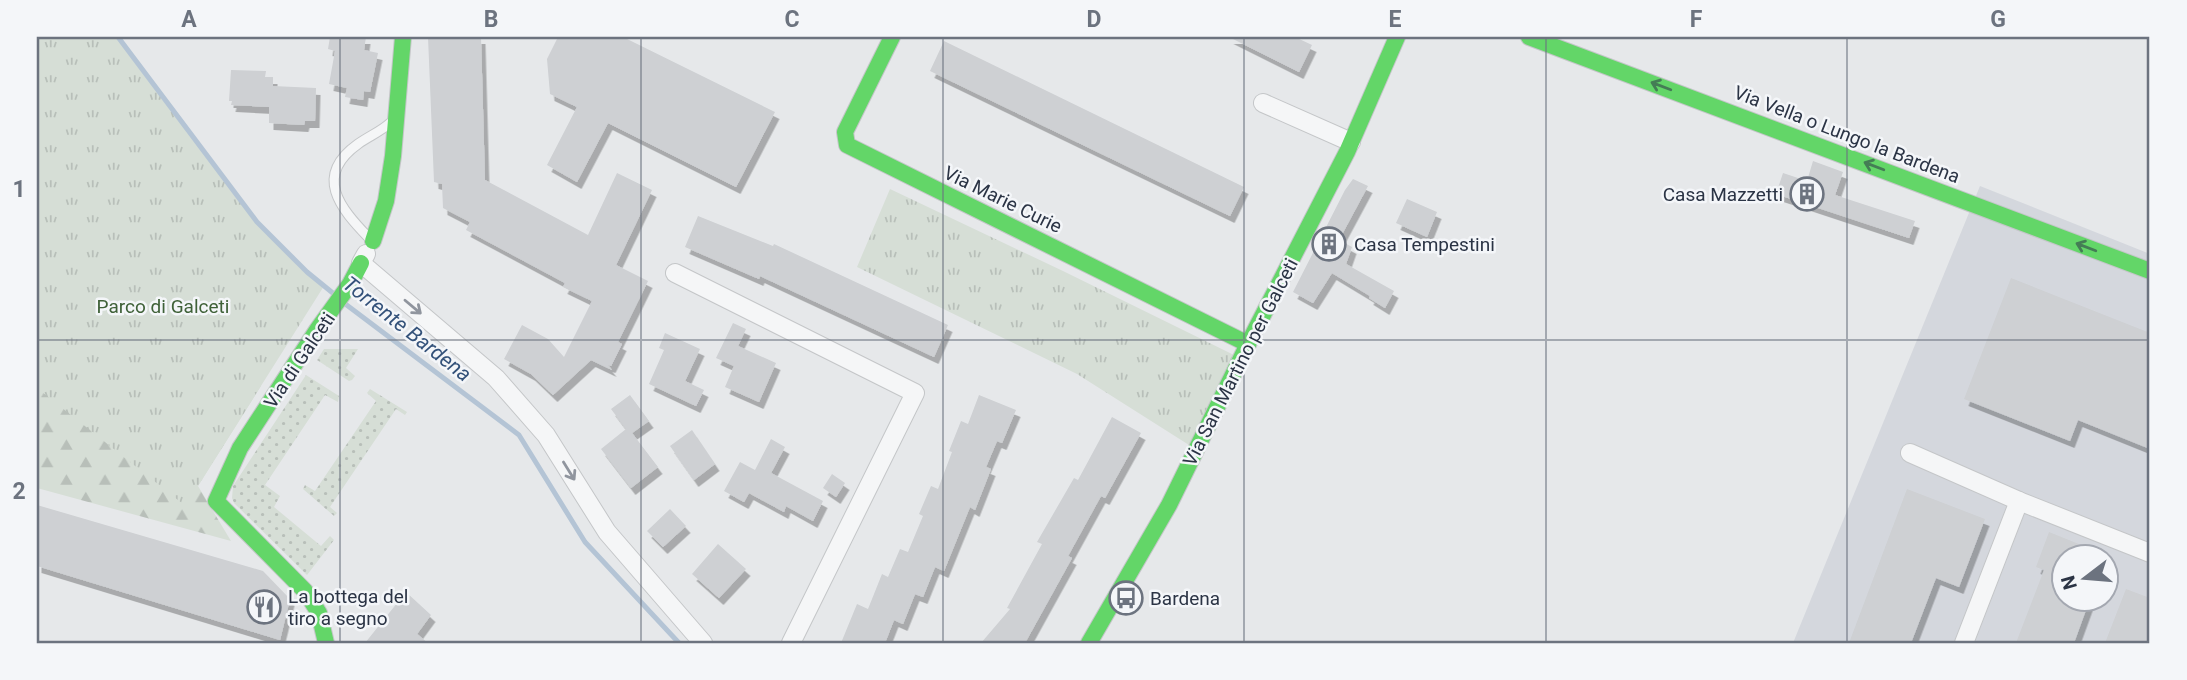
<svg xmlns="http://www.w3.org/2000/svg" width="2187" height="680" font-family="Roboto,sans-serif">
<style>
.built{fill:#d4d7dd;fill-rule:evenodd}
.grass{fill:url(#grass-dots)}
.forest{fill:url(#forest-firs)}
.park{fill:url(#park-tufts)}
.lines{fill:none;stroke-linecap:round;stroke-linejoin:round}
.stream{stroke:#b4c4d5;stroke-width:5}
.building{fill:#ced0d3;filter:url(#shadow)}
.lane-casing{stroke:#c4c6c8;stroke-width:11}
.street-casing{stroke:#c4c6c8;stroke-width:20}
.fast-casing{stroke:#c4c6c8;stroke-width:18}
.lane{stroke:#f5f6f7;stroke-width:9}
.street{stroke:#f5f6f7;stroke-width:18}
.fast{stroke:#63d668;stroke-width:16}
.oneway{stroke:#447d55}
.oneway2{stroke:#90959e}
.grid{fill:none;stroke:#6c737f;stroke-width:2;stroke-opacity:0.55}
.labels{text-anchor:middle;stroke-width:5;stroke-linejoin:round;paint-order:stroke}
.street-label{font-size:19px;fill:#2b3445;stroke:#f4f6f9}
.poi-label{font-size:19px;fill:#2b3445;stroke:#f4f6f9;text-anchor:start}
.park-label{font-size:19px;fill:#3f6138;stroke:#f4f6f9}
.water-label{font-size:21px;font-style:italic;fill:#34527a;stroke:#f4f6f9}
.neatline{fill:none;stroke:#6c737f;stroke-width:2.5}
.grid-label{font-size:23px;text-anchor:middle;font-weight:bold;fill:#6c737f}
</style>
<defs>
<pattern id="grass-dots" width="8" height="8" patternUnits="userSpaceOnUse" patternTransform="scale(1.75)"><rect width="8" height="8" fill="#d6ded6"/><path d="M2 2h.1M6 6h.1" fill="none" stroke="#b8bfb9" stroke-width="1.8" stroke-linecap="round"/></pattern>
<pattern id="forest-firs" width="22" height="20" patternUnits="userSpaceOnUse" patternTransform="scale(1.75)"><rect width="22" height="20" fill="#d6ded6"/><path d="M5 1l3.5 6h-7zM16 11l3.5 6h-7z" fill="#b8bfb9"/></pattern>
<pattern id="park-tufts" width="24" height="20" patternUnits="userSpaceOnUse" patternTransform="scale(1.75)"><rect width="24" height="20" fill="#d6ded6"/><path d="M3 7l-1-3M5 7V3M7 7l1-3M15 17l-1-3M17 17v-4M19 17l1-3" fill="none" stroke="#b8bfb9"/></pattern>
<filter id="shadow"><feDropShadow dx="4.5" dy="7" stdDeviation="0" flood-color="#0004"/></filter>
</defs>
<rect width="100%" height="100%" fill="#e6e8ea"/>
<!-- built -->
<path class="built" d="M1980,186L2150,254V643H1793ZM2064,558H2106V600H2064Z"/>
<!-- grass -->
<g class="grass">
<path d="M324,349H358L346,368L355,376L352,380L349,381L317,360Z"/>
<path d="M306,375L339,396L338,402L325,395L265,485L280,496L274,507L321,546L330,536L334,540L307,575L234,503L232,498L233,486Z"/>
<path d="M370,389L407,412L405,415L396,409L330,507L337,513L334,516L303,489L305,485L315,491L376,401L367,393Z"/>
</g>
<!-- forest -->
<path class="forest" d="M37,213L261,386L198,486L231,541L37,488Z"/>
<!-- park -->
<g class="park">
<path d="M37,37H118L257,222L324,286L198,486L188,508L37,388Z"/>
<path d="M890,189L1063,271L1234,355L1189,445L1077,374L857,267Z"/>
</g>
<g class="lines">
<!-- stream -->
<g class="stream">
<path d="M118,37L257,222L307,272L334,294"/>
<path d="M344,303L519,435L585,542L679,643"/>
</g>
</g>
<!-- building -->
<g class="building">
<path d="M330,37H366L364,50L378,53L370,92L364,91L363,100L345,97L347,88L329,84L335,51L328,49Z"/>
<path d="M428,37H481L485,180L588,235L617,173L652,190L616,265L648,281L618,342L622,344L611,366L608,365L612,370L591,360L553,395L531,374L504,359L522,325L548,339L564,357L592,301L563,287L565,283L466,230L470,222L443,208L442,184L434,182Z"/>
<path d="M558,37H623L775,112L736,187L608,123L577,182L547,165L577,107L550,94L547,59Z"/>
<path d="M1229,37H1295L1312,45L1299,72Z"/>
<path d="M944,41L1244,187L1230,216L930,71Z"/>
<path d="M231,70L266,71L265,77H273V86L316,88L315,121H305L304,125L269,123V107L231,105L232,101H229Z"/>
<path d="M1813,161L1843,172L1835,195L1915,221L1909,238L1776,194L1783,173L1807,181Z"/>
<path d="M1353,179L1368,186L1339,240L1352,247L1346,264L1394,291L1385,308L1369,298L1370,296L1332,273L1313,303L1293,292L1345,190Z"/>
<path d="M1407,199L1437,212L1427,237L1396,223Z"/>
<path d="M698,216L773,246L774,244L948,325L934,357L760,276L759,279L685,247Z"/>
<path d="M2011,278L2150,333V449L2078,420L2070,441L1964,399Z"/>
<path d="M733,323L746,329L738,346L776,363L759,402L725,387L734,366L716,358Z"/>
<path d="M665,333L700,349L685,381L704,390L696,406L649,384L664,350L659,348Z"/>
<path d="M630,395L649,421L632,433L658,467L631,488L601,449L626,429L611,409Z"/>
<path d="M979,395L1016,410L1002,443L997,441L986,467L991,469L975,510L970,507L944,571L935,567L923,597L915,594L903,624L894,620L885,643H841L857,604L868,609L882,574L888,577L900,549L908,552L923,516L919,514L931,486L938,489L952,452L949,451L961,421L968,424Z"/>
<path d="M1112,417L1141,433L1105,498L1101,496L1068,556L1072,558L1025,643H981L1010,609L1007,608L1042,544L1037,542L1074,478L1078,480Z"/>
<path d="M692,430L715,464L694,480L670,446Z"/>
<path d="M771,439L785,447L771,473L823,501L813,521L786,506L784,512L749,493L744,502L724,491L740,462L755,470Z"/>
<path d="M832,474L845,483L836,497L823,488Z"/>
<path d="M1907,489L1985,519L1959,587L1936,578L1911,643H1849Z"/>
<path d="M37,505L263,571L290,599L280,640L37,566Z"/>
<path d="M670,509L686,526L663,547L647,531Z"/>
<path d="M2049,532L2111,557H2064V599H2090L2074,643H2016L2044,570L2036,567Z"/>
<path d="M718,544L746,569L719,598L692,574Z"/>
<path d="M2126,589L2150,598V643H2105Z"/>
<path d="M406,592L431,615L417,634L428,643H365Z"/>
</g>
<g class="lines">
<defs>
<path id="lane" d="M369,238C340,208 313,176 358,144C369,136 380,132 390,123"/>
<g id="street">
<path d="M1263,103L1351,142"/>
<path d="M366,254L361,263L496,378L546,435L607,532L703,643"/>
<path d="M675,273L915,393L791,643"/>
<path d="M1910,453L2019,501L2150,553"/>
<path d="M1964,643L2019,501"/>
</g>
<g id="fast">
<path d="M892,37L845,132L847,145L1248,344"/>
<path d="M1529,37L2150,271"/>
<path d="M373,241L386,201L393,156L403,37"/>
<path d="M326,643L319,613L305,591L216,501L240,448L317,330L350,284L361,263"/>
<path d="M1089,643L1169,505L1248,344L1347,152L1397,37"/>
</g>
</defs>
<!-- lane casing -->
<use href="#lane" class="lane-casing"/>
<!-- street casing -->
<use href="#street" class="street-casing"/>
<!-- fast casing -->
<use href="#fast" class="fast-casing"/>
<!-- lane -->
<use href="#lane" class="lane"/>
<!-- street -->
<use href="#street" class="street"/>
<!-- fast -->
<use href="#fast" class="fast"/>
</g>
<!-- one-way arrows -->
<defs><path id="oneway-shaft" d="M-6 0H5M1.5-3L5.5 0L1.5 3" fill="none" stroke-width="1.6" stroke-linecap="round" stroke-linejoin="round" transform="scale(1.75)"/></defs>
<g class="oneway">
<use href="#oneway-shaft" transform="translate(1661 86) rotate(-159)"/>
<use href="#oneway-shaft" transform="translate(1874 166) rotate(-159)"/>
<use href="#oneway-shaft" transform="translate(2086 247) rotate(-159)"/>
</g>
<g class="oneway2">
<use href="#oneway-shaft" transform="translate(413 307) rotate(40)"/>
<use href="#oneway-shaft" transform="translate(569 471) rotate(58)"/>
</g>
<!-- grid -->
<path class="grid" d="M340,37V643M641,37V643M943,37V643M1244,37V643M1546,37V643M1847,37V643M37,340H2150"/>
<!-- icons -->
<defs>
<symbol id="building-ring" viewBox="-11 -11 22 22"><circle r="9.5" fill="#f4f6f9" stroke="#6c737f" stroke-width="1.5"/><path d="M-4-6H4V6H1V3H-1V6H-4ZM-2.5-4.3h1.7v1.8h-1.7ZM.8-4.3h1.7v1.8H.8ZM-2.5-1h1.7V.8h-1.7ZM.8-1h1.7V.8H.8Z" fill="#6c737f"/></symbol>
<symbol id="bus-ring" viewBox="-11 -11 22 22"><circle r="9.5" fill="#f4f6f9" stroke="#6c737f" stroke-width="1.5"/><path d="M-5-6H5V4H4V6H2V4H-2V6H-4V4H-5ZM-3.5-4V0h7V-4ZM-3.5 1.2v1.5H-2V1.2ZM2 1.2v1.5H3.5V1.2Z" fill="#6c737f"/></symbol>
<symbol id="restaurant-ring" viewBox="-11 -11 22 22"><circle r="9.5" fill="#f4f6f9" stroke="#6c737f" stroke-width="1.5"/><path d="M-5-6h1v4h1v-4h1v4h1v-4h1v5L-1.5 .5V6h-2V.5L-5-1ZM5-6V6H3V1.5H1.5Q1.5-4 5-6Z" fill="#6c737f"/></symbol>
</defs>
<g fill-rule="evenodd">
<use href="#building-ring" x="1788" y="175" width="38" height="38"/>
<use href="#building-ring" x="1310" y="225" width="38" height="38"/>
<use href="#bus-ring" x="1107" y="579" width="38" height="38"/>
<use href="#restaurant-ring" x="245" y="588" width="38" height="38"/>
</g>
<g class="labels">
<!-- street labels -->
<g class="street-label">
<text transform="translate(1847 134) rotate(21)" y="7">Via Vella o Lungo la Bardena</text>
<text transform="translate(1003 199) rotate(26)" y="7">Via Marie Curie</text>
<text transform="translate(299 360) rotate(-56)" y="7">Via di Galceti</text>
<text transform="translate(1240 362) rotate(-63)" y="7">Via San Martino per Galceti</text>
</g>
<!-- poi labels -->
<g class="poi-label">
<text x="1783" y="201" text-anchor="end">Casa Mazzetti</text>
<text x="1354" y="251">Casa Tempestini</text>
<text x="288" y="603">La bottega del<tspan x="288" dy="22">tiro a segno</tspan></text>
<text x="1150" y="605">Bardena</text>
</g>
<!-- park labels -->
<g class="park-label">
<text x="163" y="313">Parco di Galceti</text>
</g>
<!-- water labels -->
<g class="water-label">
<text transform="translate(407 329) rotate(38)" y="7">Torrente Bardena</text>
</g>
</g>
<!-- border -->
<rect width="2187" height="680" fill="none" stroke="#f4f6f9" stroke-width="77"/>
<!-- north arrow -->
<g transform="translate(2085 578) rotate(254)"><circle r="33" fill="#f4f6f9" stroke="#a4a8b1" stroke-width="2"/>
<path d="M0-5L12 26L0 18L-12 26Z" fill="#6c737f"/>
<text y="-10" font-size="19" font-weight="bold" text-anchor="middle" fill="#2b3445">N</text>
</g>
<rect x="38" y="38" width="2110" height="604" class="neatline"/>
<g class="grid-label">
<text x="189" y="27">A</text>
<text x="491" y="27">B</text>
<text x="792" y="27">C</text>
<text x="1094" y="27">D</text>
<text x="1395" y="27">E</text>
<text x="1696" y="27">F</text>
<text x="1998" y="27">G</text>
<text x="19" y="197">1</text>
<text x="19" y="499">2</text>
</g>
</svg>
